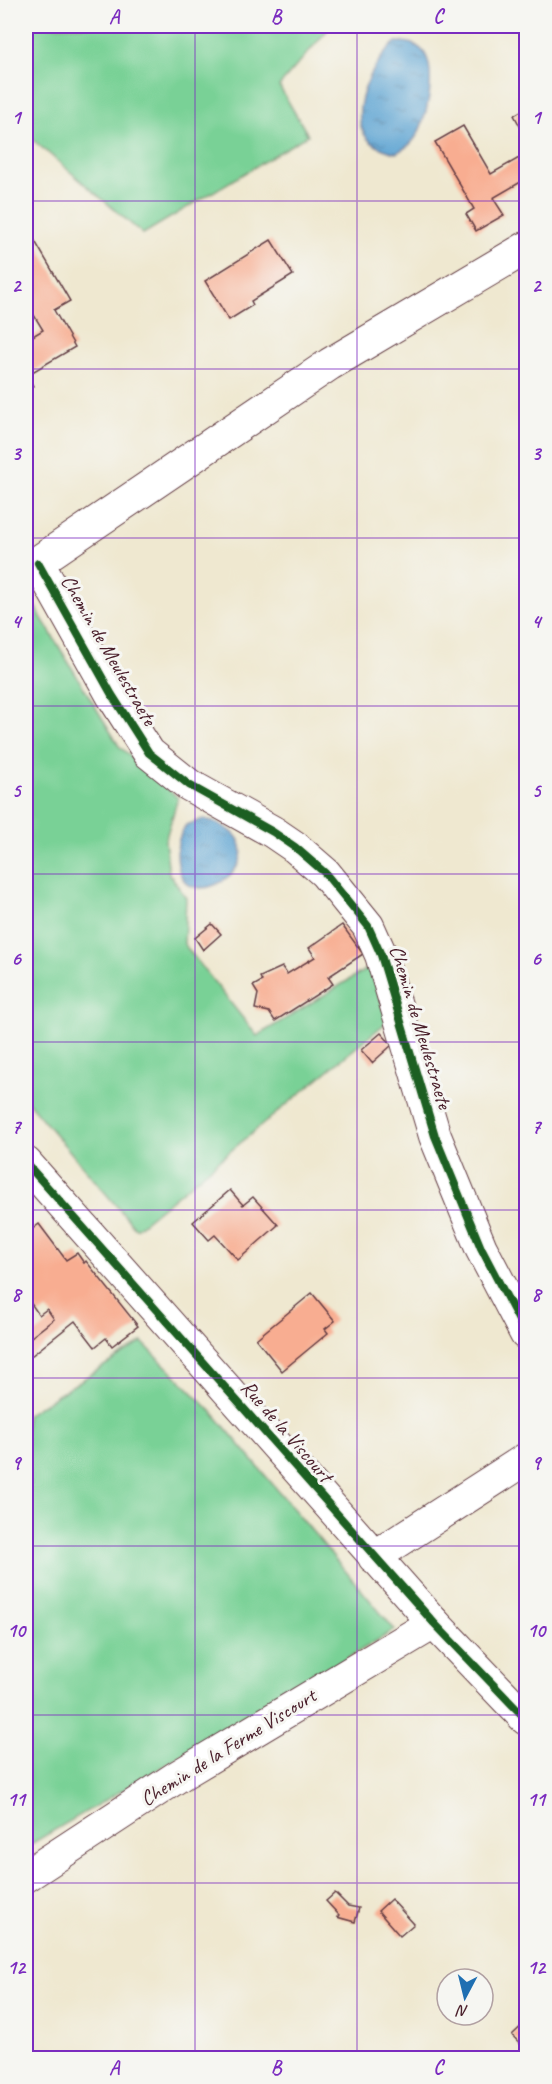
<svg xmlns="http://www.w3.org/2000/svg" width="552" height="2084" font-family="Caveat,sans-serif">
<style>
.grass{fill:#79d196;stroke:#627860;stroke-width:1.5}
.water{fill:url(#water-ripples);stroke:#53617e;stroke-width:1.5}
.building{fill:#f8ad91}
.lines{fill:none;stroke-linecap:round;stroke-linejoin:round}
.minor-casing{stroke:#633d44;stroke-width:34}
.minor{stroke:#fff;stroke-width:32}
.cycleway-casing{stroke:#f6f6f2;stroke-width:11}
.cycleway{stroke:#1b5e20;stroke-width:8}
.grid{fill:none;stroke:#7b2cbf;stroke-width:1.5;stroke-opacity:0.55}
.labels{text-anchor:middle;stroke-width:6;stroke-linejoin:round;paint-order:stroke}
.street-label{font-size:21px;fill:#4a1f2b;stroke:#f6f6f2}
.neatline{fill:none;stroke:#7b2cbf;stroke-width:2}
.grid-label{font-size:20px;text-anchor:middle;font-weight:bold;fill:#7b2cbf}
</style>
<defs>
<pattern id="water-ripples" width="26" height="14" patternUnits="userSpaceOnUse" patternTransform="scale(1.5)"><rect width="26" height="14" fill="#5ca3d2"/><path d="M2 4q2-2 4 0t4 0M15 11q2-2 4 0t4 0" fill="none" stroke="#4e84ab"/></pattern>
</defs>
<rect width="100%" height="100%" fill="#f6f6f2"/>
<filter id="ink" filterUnits="userSpaceOnUse"><feTurbulence type="fractalNoise" baseFrequency=".0167" numOctaves="2"/><feDisplacementMap in="SourceGraphic" scale="12" xChannelSelector="R" yChannelSelector="G"/><feConvolveMatrix kernelMatrix="1 2 1 2 8 2 1 2 1" color-interpolation-filters="sRGB"/></filter>
<filter id="wash" filterUnits="userSpaceOnUse"><feTurbulence type="fractalNoise" baseFrequency=".008" numOctaves="4" result="noise"/><feDisplacementMap in="SourceGraphic" scale="24" xChannelSelector="R" yChannelSelector="G"/><feGaussianBlur stdDeviation="1.35" result="paint"/><feColorMatrix in="noise" values="0 0 0 0 0 0 0 0 0 0 0 0 0 0 0 0 0 1.4 0 .05"/><feComposite in="paint" operator="in"/></filter>
<g filter="url(#wash)">
<rect width="100%" height="100%" fill="#efe8d0"/>
<!-- grass -->
<g class="grass">
<path d="M26,26H331L279,86L308,135L143,234L26,134Z"/>
<path d="M29,597L119,746L178,798L165,841L169,873L186,898L184,944L257,1036L370,967L388,1021L136,1229L26,1100V599Z"/>
<path d="M142,1342L213,1413L395,1630L26,1847V1415Z"/>
</g>
<!-- water -->
<g class="water">
<path d="M396,42C406,42 413,42 422,50C439,66 427,127 412,142C408,147 401,150 396,153C385,150 375,147 367,138C346,113 374,59 396,42Z"/>
<path d="M204,819C298,844 188,928 178,865C176,850 177,838 186,825Z"/>
</g>
<g id="blocks">
<!-- building -->
<g class="building">
<path d="M526,108V137L514,115Z"/>
<path d="M463,126L491,174L526,154V179L493,198L504,215L476,231L466,214L474,209L435,142Z"/>
<path d="M26,215L33,229L29,231L70,301L54,310L75,347L27,375L33,386L26,390V340L43,330L26,302Z"/>
<path d="M271,240L293,275L251,301L253,305L229,320L205,281Z"/>
<path d="M212,924L221,934L203,950L195,938Z"/>
<path d="M342,925L363,954L328,977L333,984L275,1021L269,1012L255,1009L258,994L253,986L262,981L260,977L282,967L287,974L315,957L309,948Z"/>
<path d="M381,1033L392,1045L372,1063L361,1050Z"/>
<path d="M230,1190L243,1205L253,1197L278,1225L238,1260L215,1235L209,1240L193,1222Z"/>
<path d="M39,1224L66,1260L77,1253L84,1263L86,1261L138,1326L112,1346L106,1338L95,1347L75,1321L26,1360V1341L54,1319L47,1309L39,1315L30,1302L26,1305V1289L30,1286L26,1279V1234Z"/>
<path d="M312,1293L335,1321L325,1329L328,1333L282,1371L256,1339Z"/>
<path d="M335,1893L348,1906L359,1908L355,1922L337,1917L339,1915L326,1901Z"/>
<path d="M391,1899L414,1924L400,1936L378,1911Z"/>
<path d="M526,2022V2050L512,2035Z"/>
</g>
</g>
</g>
<g filter="url(#ink)">
<use href="#blocks" fill-opacity="0" stroke="#633d44" stroke-width="1.5"/>
<g class="lines">
<defs>
<g id="minor">
<path d="M38,563L112,695L149,753L189,785L273,832L295,847L325,873L368,926L381,955L435,1136L481,1248L526,1334"/>
<path d="M26,570L330,364L526,248"/>
<path d="M26,1163L434,1623L526,1719"/>
<path d="M374,1557L526,1459"/>
<path d="M26,1876L180,1775L434,1623"/>
</g>
</defs>
<!-- minor casing -->
<use href="#minor" class="minor-casing"/>
<!-- minor -->
<use href="#minor" class="minor"/>
<defs>
<g id="cycleway">
<path d="M38,563L112,695L149,753L189,785L273,832L295,847L325,873L368,926L381,955L435,1136L481,1248L526,1334"/>
<path d="M26,1163L434,1623L526,1719"/>
</g>
</defs>
<!-- cycleway casing -->
<use href="#cycleway" class="cycleway-casing"/>
<!-- cycleway -->
<use href="#cycleway" class="cycleway"/>
</g>
</g>
<!-- grid -->
<path class="grid" d="M195,26V2058M357,26V2058M26,201H526M26,369H526M26,538H526M26,706H526M26,874H526M26,1042H526M26,1210H526M26,1378H526M26,1546H526M26,1715H526M26,1883H526"/>
<g class="labels">
<!-- street labels -->
<g class="street-label">
<text transform="translate(109 650) rotate(60)" y="7">Chemin de Meulestraete</text>
<text transform="translate(421 1027) rotate(73)" y="7">Chemin de Meulestraete</text>
<text transform="translate(287 1431) rotate(49)" y="7">Rue de la Viscourt</text>
<text transform="translate(228 1747) rotate(-32)" y="7">Chemin de la Ferme Viscourt</text>
</g>
</g>
<!-- margin -->
<rect width="552" height="2084" fill="none" stroke="#f6f6f2" stroke-width="66"/>
<!-- north arrow -->
<g transform="translate(465 1997) rotate(187)"><circle r="28" fill="#f6f6f2" stroke="#b1a0a2" stroke-width="1.5"/>
<path d="M0-4.5L10 22L0 15L-10 22Z" fill="#1f6fb2"/>
<text y="-9" font-size="16" font-weight="bold" text-anchor="middle" fill="#4a1f2b">N</text>
</g>
<rect x="33" y="33" width="486" height="2018" class="neatline"/>
<g class="grid-label">
<text x="114" y="23">A</text>
<text x="276" y="23">B</text>
<text x="438" y="23">C</text>
<text x="16" y="124">1</text>
<text x="536" y="124">1</text>
<text x="16" y="292">2</text>
<text x="536" y="292">2</text>
<text x="16" y="460">3</text>
<text x="536" y="460">3</text>
<text x="16" y="628">4</text>
<text x="536" y="628">4</text>
<text x="16" y="797">5</text>
<text x="536" y="797">5</text>
<text x="16" y="965">6</text>
<text x="536" y="965">6</text>
<text x="16" y="1133">7</text>
<text x="536" y="1133">7</text>
<text x="16" y="1301">8</text>
<text x="536" y="1301">8</text>
<text x="16" y="1469">9</text>
<text x="536" y="1469">9</text>
<text x="16" y="1637">10</text>
<text x="536" y="1637">10</text>
<text x="16" y="1806">11</text>
<text x="536" y="1806">11</text>
<text x="16" y="1974">12</text>
<text x="536" y="1974">12</text>
<text x="114" y="2074">A</text>
<text x="276" y="2074">B</text>
<text x="438" y="2074">C</text>
</g>
</svg>
